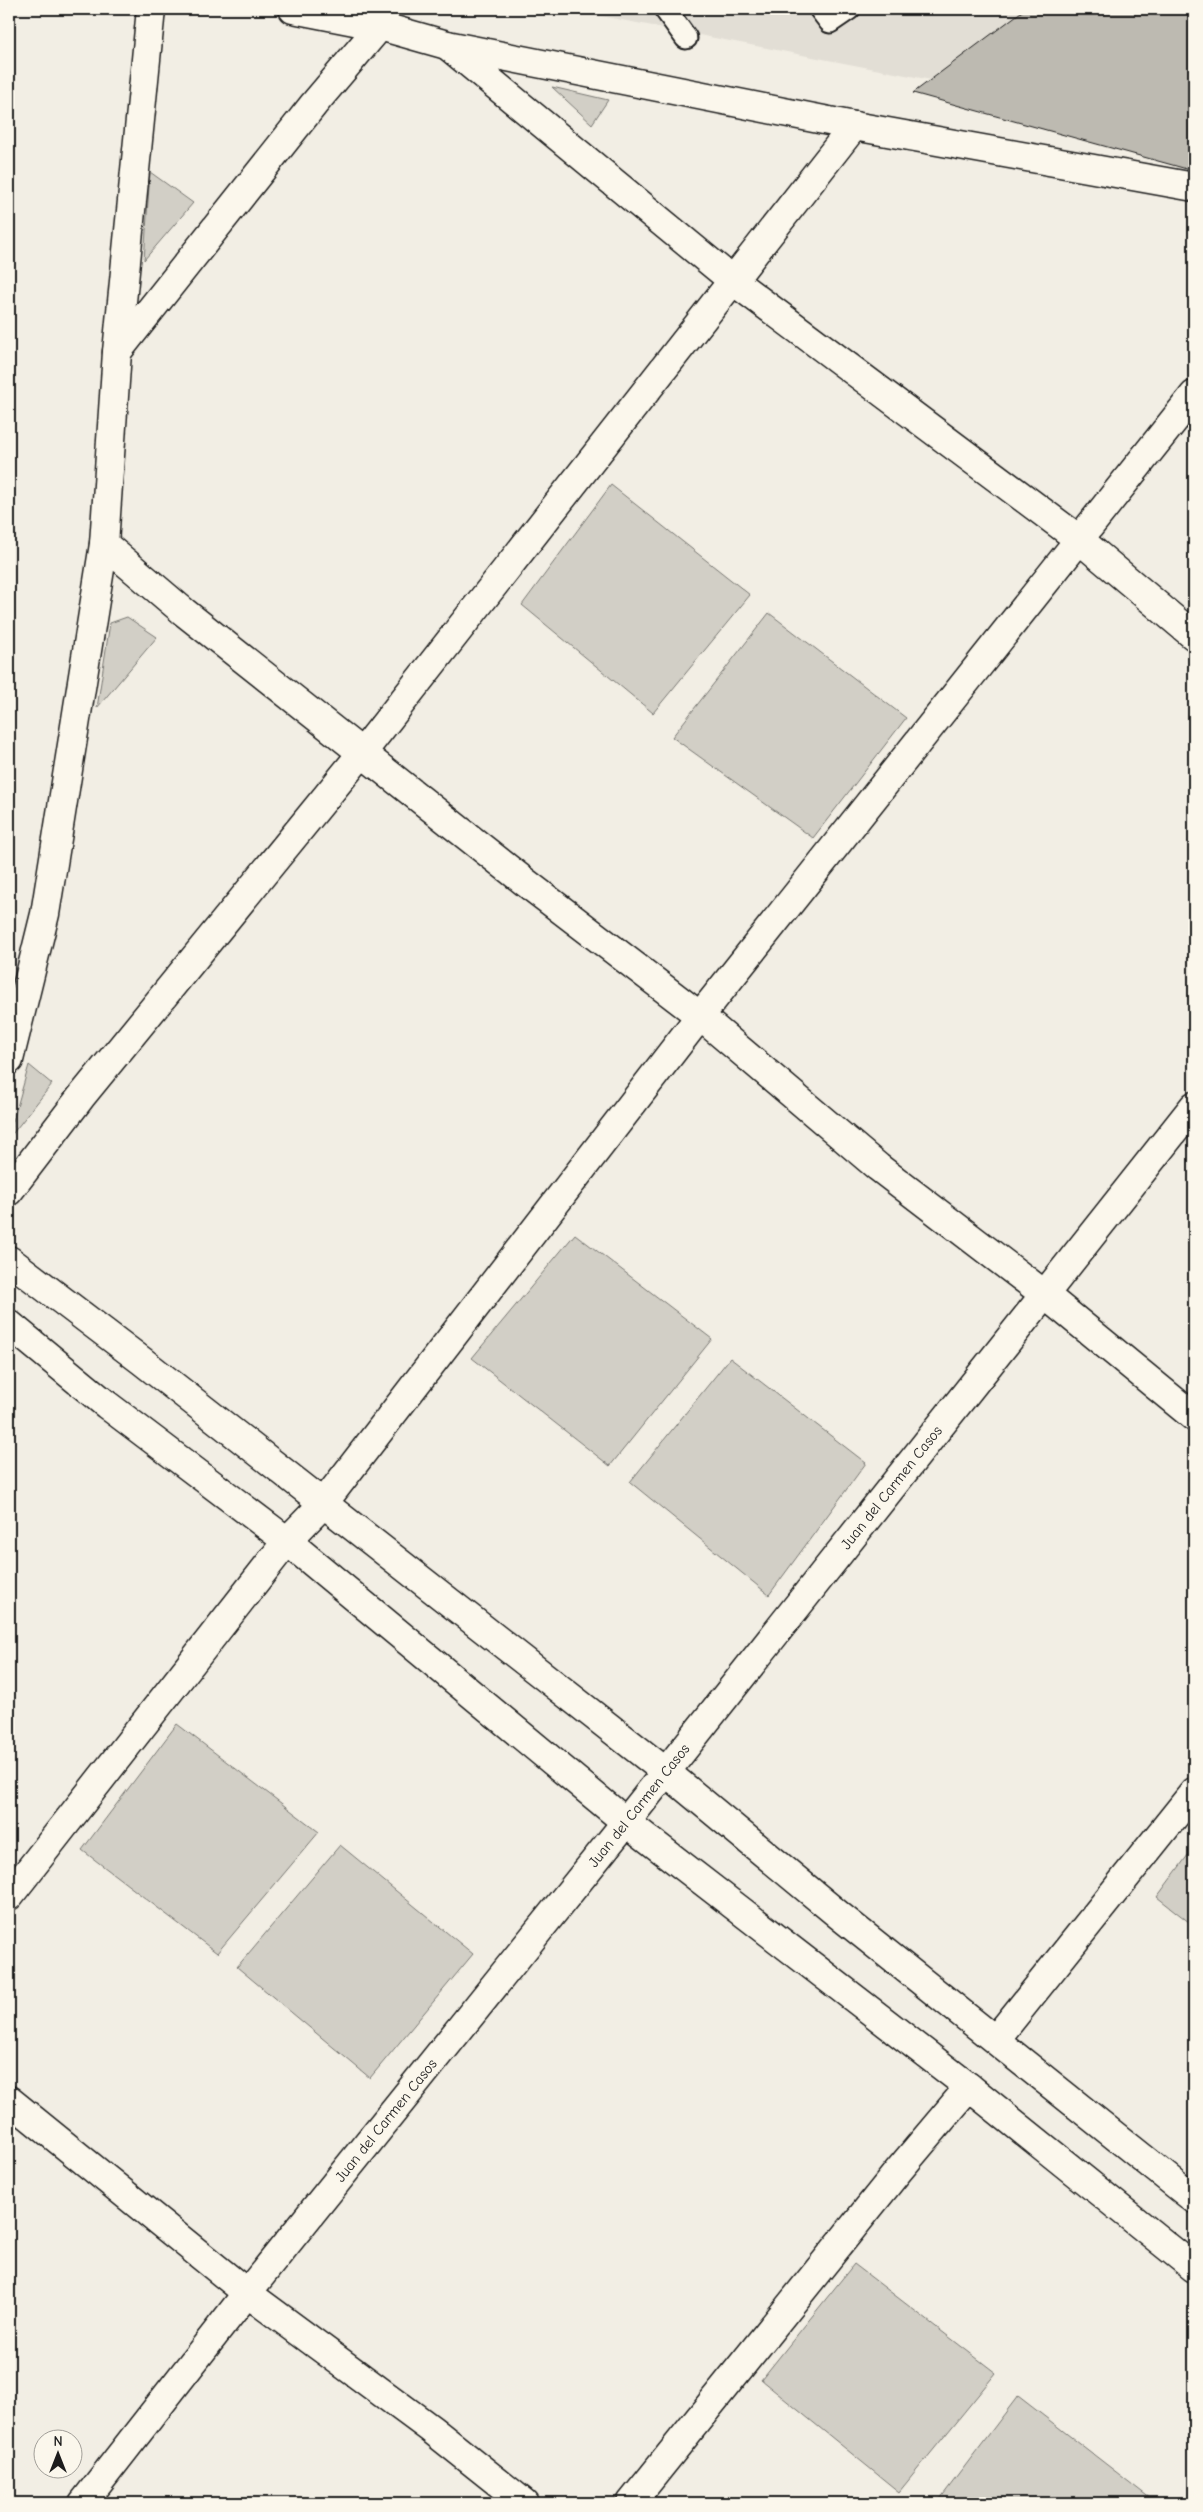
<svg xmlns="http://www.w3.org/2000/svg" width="1203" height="2512" font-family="'Comic Neue',sans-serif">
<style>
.built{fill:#e2ded5}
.green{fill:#d2cfc6;stroke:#777671}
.building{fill:#bdbab1;stroke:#1c1c1c}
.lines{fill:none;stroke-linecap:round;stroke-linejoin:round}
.service-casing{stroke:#1c1c1c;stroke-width:25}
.minor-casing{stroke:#1c1c1c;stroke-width:31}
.tertiary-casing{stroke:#1c1c1c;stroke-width:31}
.service{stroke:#fbf7ec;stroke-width:21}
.minor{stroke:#fbf7ec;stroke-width:28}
.tertiary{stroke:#fbf7ec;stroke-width:28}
.labels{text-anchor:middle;stroke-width:5;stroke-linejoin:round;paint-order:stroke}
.street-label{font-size:15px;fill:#1c1c1c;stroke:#fbf7ec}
</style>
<rect width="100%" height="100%" fill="#f2eee4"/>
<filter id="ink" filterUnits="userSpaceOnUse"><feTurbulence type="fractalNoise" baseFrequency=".02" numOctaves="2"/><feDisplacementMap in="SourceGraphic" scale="10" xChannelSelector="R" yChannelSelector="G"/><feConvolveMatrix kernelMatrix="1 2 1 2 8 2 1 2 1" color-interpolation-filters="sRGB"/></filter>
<g filter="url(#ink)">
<!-- built -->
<path class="built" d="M565,9H1194V131Z"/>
<!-- green -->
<g class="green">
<path d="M552,87L608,100L592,124Z"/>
<path d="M150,172L193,203L144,260Z"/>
<path d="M611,485L750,595L653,713L522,605Z"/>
<path d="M769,613L906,718L813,838L672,737Z"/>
<path d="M127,617L157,637L97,708L110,623Z"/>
<path d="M29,1065L52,1084L9,1138V1135Z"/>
<path d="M575,1234L712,1339L610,1466L472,1358Z"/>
<path d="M730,1358L866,1463L769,1595L630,1482Z"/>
<path d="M177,1724L319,1832L217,1953L82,1850Z"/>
<path d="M340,1845L473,1954L370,2078L237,1967Z"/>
<path d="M1194,1847V1926L1157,1897Z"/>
<path d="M854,2264L996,2373L899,2492L761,2380Z"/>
<path d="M1018,2396L1151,2499L1148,2503H937Z"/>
</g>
<!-- building -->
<path class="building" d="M1025,9H1194V171L913,93Z"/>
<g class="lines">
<defs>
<g id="service">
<path d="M665,9L686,38"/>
<path d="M820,9L830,22L849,9"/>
</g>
<g id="minor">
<path d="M293,9L380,26L447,45L854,126L1194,187"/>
<path d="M447,45L732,280L1080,540L1194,636"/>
<path d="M117,352L314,104L380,26"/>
<path d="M104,544L184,612L525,882L700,1016L878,1167L1044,1294L1194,1417"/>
<path d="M9,1060L45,914L104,544L117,352L151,9"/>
<path d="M9,1191L81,1097L362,753L854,126"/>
<path d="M9,1896L287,1541L323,1504L700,1016L1194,395"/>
<path d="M996,2039L1194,1792"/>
<path d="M9,2100L247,2293L431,2429L524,2503"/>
<path id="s1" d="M83,2503L247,2293L626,1822L1194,1106"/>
<path d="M631,2503L899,2170L969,2087"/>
</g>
<g id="tertiary">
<path d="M9,1260L142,1361L666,1772L840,1916L1194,2199"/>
<path d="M9,1324L107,1405L287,1541L626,1822L969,2087L1194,2268"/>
</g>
</defs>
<!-- service casing -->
<use href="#service" class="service-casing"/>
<!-- minor casing -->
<use href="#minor" class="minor-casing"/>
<!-- tertiary casing -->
<use href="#tertiary" class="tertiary-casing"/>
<!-- service -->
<use href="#service" class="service"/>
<!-- minor -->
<use href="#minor" class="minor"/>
<!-- tertiary -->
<use href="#tertiary" class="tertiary"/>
</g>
</g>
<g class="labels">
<!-- street labels -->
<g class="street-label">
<text dy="5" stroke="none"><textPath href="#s1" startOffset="1298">Juan del Carmen Casos</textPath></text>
<text dy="5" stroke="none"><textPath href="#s1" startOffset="892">Juan del Carmen Casos</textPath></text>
<text dy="5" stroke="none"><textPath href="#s1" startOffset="488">Juan del Carmen Casos</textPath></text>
</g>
</g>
<!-- margin -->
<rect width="1203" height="2512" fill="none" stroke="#fbf7ec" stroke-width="30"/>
<rect x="15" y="15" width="1173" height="2482" fill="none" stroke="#1c1c1c" stroke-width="2" filter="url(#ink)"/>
<!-- north arrow -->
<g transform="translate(58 2454)"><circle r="24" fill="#fbf7ec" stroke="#a29f99"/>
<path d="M0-4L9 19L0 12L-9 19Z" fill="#1c1c1c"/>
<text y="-8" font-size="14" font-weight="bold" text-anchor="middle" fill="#1c1c1c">N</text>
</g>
</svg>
